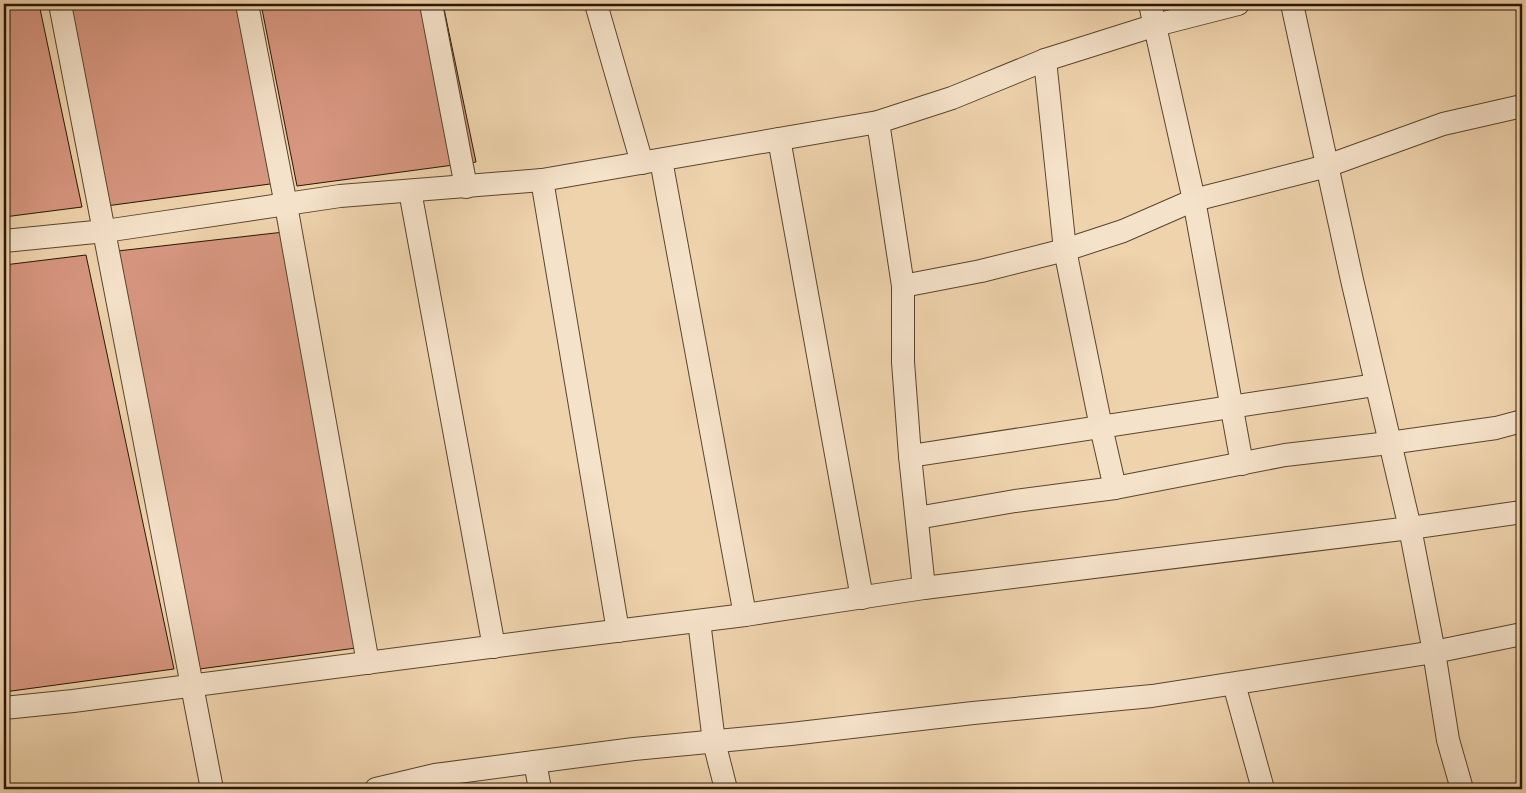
<svg xmlns="http://www.w3.org/2000/svg" width="1526" height="793" font-family="Vollkorn,serif">
<style>
.building{fill:#d79680;stroke:#291601}
.lines{fill:none;stroke-linecap:round;stroke-linejoin:round}
.street-casing{stroke:#5a452c;stroke-width:24}
.street{stroke:#f5e2ca;stroke-width:22}
</style>
<rect width="100%" height="100%" fill="#efd3ad"/>
<filter id="stains"><feTurbulence type="fractalNoise" baseFrequency=".004" numOctaves="4"/><feColorMatrix values="0 0 0 0 .2 0 0 0 0 .09 0 0 0 0 .02 0 0 0 .5 -.17"/></filter>
<radialGradient id="worn" r=".72"><stop offset=".6" stop-color="#630" stop-opacity="0"/><stop offset="1" stop-color="#630" stop-opacity=".3"/></radialGradient>
<!-- building -->
<g class="building">
<path d="M4,4H39L82,207L4,217Z"/>
<path d="M66,4H247L285,182L106,206Z"/>
<path d="M261,4H443L476,162L297,186Z"/>
<path d="M284,232L371,646L192,670L109,252Z"/>
<path d="M86,255L174,669L4,692V265Z"/>
</g>
<g class="lines">
<defs>
<g id="street">
<path d="M60,4L212,789"/>
<path d="M247,4L286,205L368,663"/>
<path d="M431,4L466,187"/>
<path d="M596,4L642,163"/>
<path d="M1150,4L1194,200L1242,464"/>
<path d="M1292,4L1352,280L1410,528L1434,652L1448,740L1462,789"/>
<path d="M1045,60L1065,250L1101,427L1115,488"/>
<path d="M878,122L903,286V362L910,456L924,588"/>
<path d="M779,139L862,598"/>
<path d="M661,160L745,615"/>
<path d="M542,180L618,631"/>
<path d="M410,191L494,647"/>
<path d="M4,241L105,231L340,196L542,180L878,122L952,98L1045,60L1156,25L1238,4"/>
<path d="M903,286L981,271L1065,250L1123,231L1194,200L1327,166L1443,124L1522,106"/>
<path d="M910,456L1375,385"/>
<path d="M917,518L1015,501L1115,488L1285,455L1389,443L1496,428L1522,421"/>
<path d="M699,621L714,742L726,789"/>
<path d="M1234,684L1263,789"/>
<path d="M4,708L73,701L551,639L745,615L924,588L1410,528L1522,512"/>
<path d="M535,762L540,789"/>
<path d="M376,789L435,775L634,749L791,734L973,713L1152,696L1434,652L1522,634"/>
</g>
</defs>
<!-- street casing -->
<use href="#street" class="street-casing"/>
<!-- street -->
<use href="#street" class="street"/>
</g>
<!-- margin -->
<rect width="1526" height="793" fill="none" stroke="#efd3ad" stroke-width="20"/>
<rect x="5" y="5" width="1516" height="783" fill="none" stroke="#291601" stroke-width="2.5"/>
<rect x="10" y="10" width="1506" height="773" fill="none" stroke="#291601"/>
<rect width="100%" height="100%" filter="url(#stains)"/>
<rect width="100%" height="100%" fill="url(#worn)"/>
</svg>
